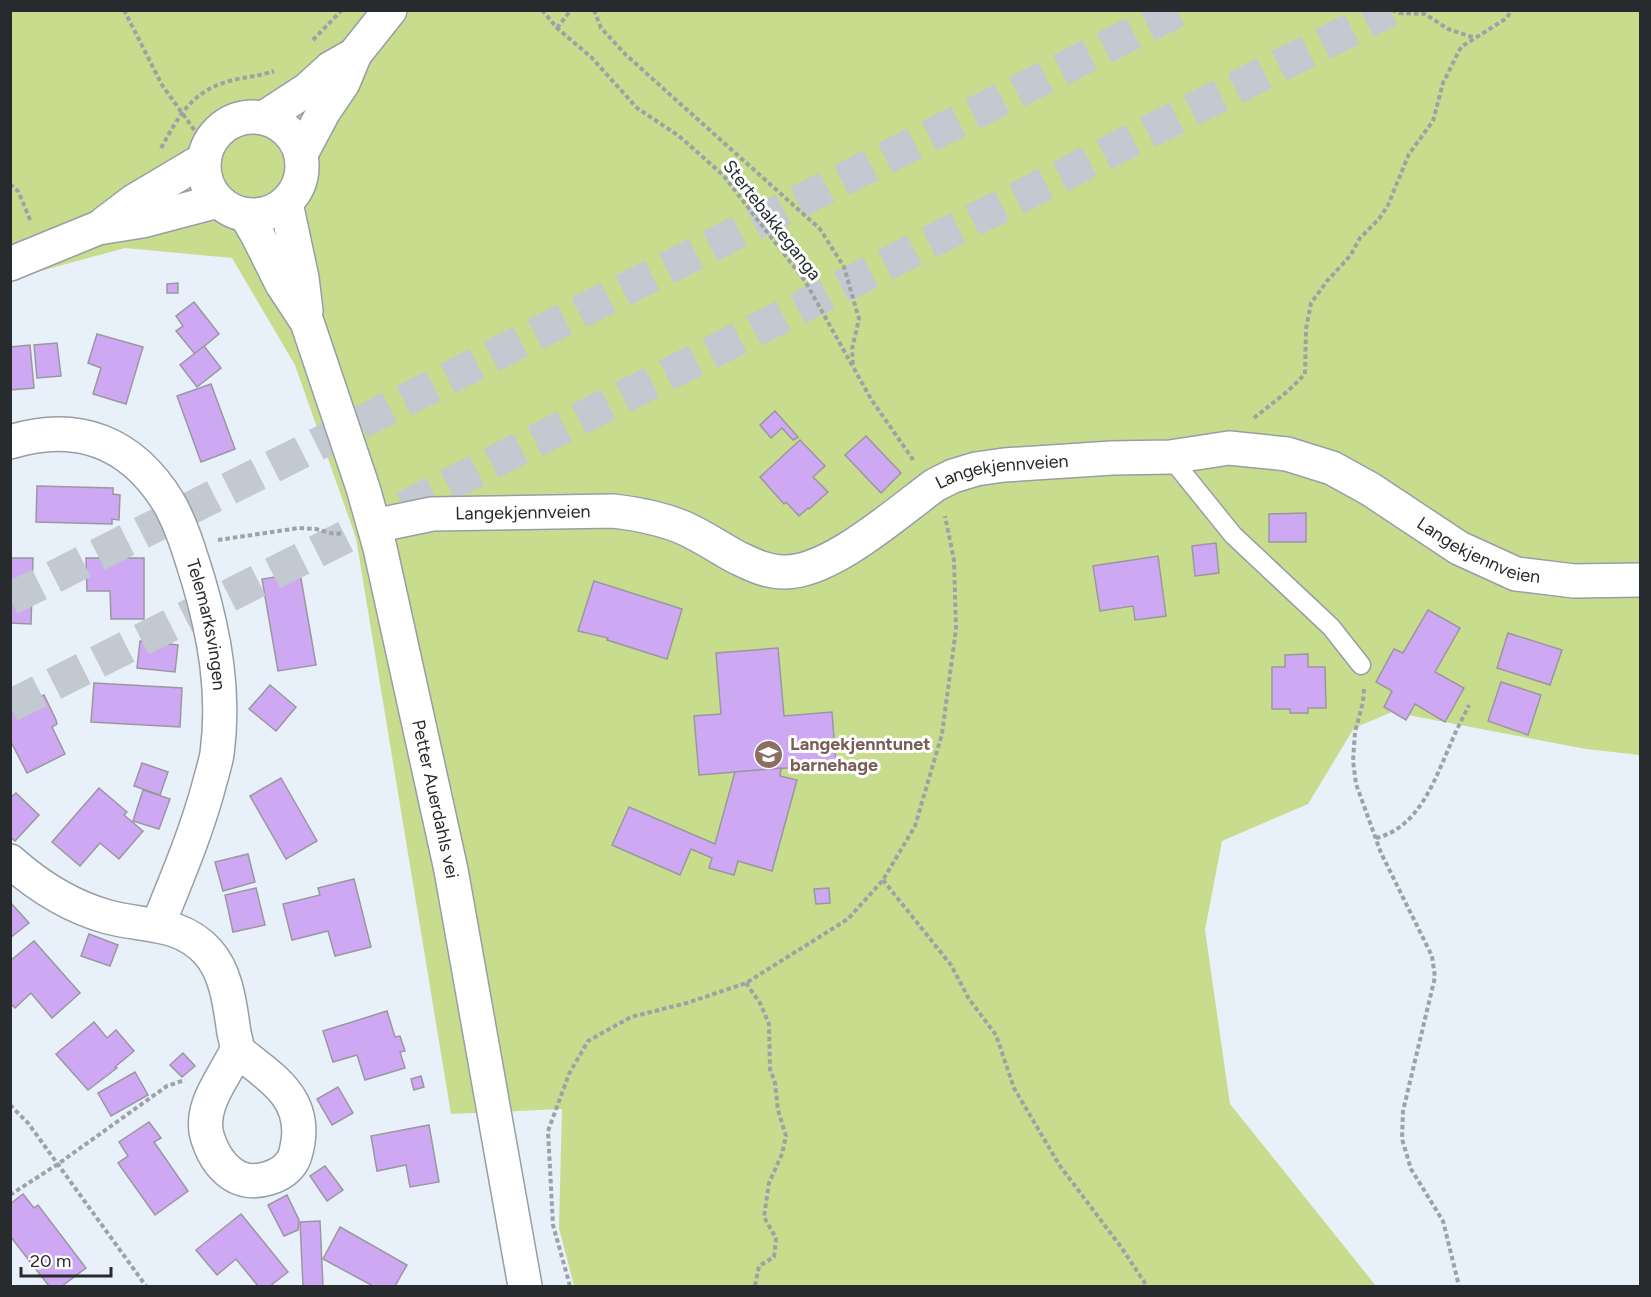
<svg xmlns="http://www.w3.org/2000/svg" width="1651" height="1297" font-family="Figtree,sans-serif">
<style>
.green{fill:#c7dc8c}
.building{fill:#cfa8f3;stroke:#9b97a0;stroke-width:1.5}
.lines{fill:none;stroke-linecap:round;stroke-linejoin:round}
.trunk-tunnel{stroke:#c2c9d0;stroke-width:33;stroke-dasharray:33 16;stroke-linecap:butt}
.service-casing{stroke:#979ea6;stroke-width:21}
.minor-casing{stroke:#979ea6;stroke-width:36}
.tertiary-casing{stroke:#979ea6;stroke-width:36}
.path{stroke:#9ca2a8;stroke-width:4;stroke-dasharray:4.5 3;stroke-linecap:butt}
.service{stroke:#fff;stroke-width:18}
.minor{stroke:#fff;stroke-width:33}
.tertiary{stroke:#fff;stroke-width:33}
.labels{text-anchor:middle;stroke-width:6;stroke-linejoin:round;paint-order:stroke}
.street-label{font-size:18px;fill:#282b2e;stroke:#fff}
.education-label{font-size:18px;font-weight:bold;fill:#785e54;stroke:#fff;text-anchor:start}
</style>
<rect width="100%" height="100%" fill="#e8f0f9"/>
<!-- green -->
<path class="green" d="M11,11H1640V755L1586,749L1392,712L1354,728L1308,804L1222,841L1205,930L1230,1104L1376,1286H574L559,1228L562,1109L451,1114L356,538L295,365L232,258L125,248L11,279Z"/>
<!-- building -->
<g class="building">
<path d="M178,283V293H167V284Z"/>
<path d="M194,302L219,334L195,354L176,331L183,326L176,316Z"/>
<path d="M97,334L143,347L126,404L93,394L101,368L88,363Z"/>
<path d="M57,343L61,376L37,378L34,345Z"/>
<path d="M30,345L34,388L10,390V347Z"/>
<path d="M204,346L221,368L197,387L180,365Z"/>
<path d="M211,384L235,449L201,462L177,396Z"/>
<path d="M775,411L798,437L793,440L782,428L771,438L760,425Z"/>
<path d="M866,436L901,473L881,493L845,455Z"/>
<path d="M800,440L825,466L813,477L828,492L809,509L808,508L799,516L786,502L784,504L760,477Z"/>
<path d="M37,486L113,488V494L120,495L119,520L112,519V524L36,522Z"/>
<path d="M1306,513V542H1269V514Z"/>
<path d="M1216,543L1219,573L1195,576L1192,546Z"/>
<path d="M1158,556L1166,616L1135,620L1133,606L1100,611L1093,566Z"/>
<path d="M10,558H33L31,624L10,623Z"/>
<path d="M86,558H144V619H111L110,591H87Z"/>
<path d="M300,573L316,665L278,671L262,579Z"/>
<path d="M594,581L682,609L667,659L607,640L608,638L578,631Z"/>
<path d="M1428,610L1460,628L1435,672L1464,688L1445,722L1415,704L1406,720L1384,707L1392,691L1376,682L1394,649L1403,653Z"/>
<path d="M1508,633L1562,650L1550,685L1497,668Z"/>
<path d="M140,641L178,645L175,672L137,668Z"/>
<path d="M778,648L784,716L832,712L836,764L699,775L694,716L721,714L716,653Z"/>
<path d="M1308,654V667H1325L1326,708H1308V713H1290V709H1272V667H1285V655Z"/>
<path d="M1501,682L1541,695L1528,735L1488,721Z"/>
<path d="M94,683L182,688L180,727L91,722Z"/>
<path d="M270,685L296,707L276,731L249,709Z"/>
<path d="M23,687L30,702L44,695L56,720L57,724L52,727L65,754L27,773L10,740V693Z"/>
<path d="M142,763L168,772L160,795L134,786Z"/>
<path d="M781,768L780,776L797,780L772,871L738,861L734,875L709,868L712,858L691,849L680,875L612,845L629,807L715,844L735,772Z"/>
<path d="M281,778L317,841L286,859L250,796Z"/>
<path d="M99,788L127,812L124,815L143,831L119,859L100,843L80,866L52,842Z"/>
<path d="M143,790L170,799L159,829L133,821Z"/>
<path d="M16,793L39,815L15,841L10,837V798Z"/>
<path d="M248,854L255,882L223,891L215,862Z"/>
<path d="M354,879L371,947L335,956L328,931L292,940L283,904L320,895L318,888Z"/>
<path d="M256,888L265,925L233,932L225,895Z"/>
<path d="M829,888L830,903L816,904L814,889Z"/>
<path d="M10,902L29,923L10,938Z"/>
<path d="M89,934L118,945L110,966L81,956Z"/>
<path d="M34,941L80,993L52,1018L31,993L15,1008L10,1003V961Z"/>
<path d="M387,1011L395,1037L400,1036L405,1051L400,1052L405,1068L365,1080L357,1055L333,1062L323,1031Z"/>
<path d="M94,1022L107,1038L116,1030L134,1051L115,1067L117,1068L88,1090L56,1054Z"/>
<path d="M183,1053L195,1066L182,1077L170,1065Z"/>
<path d="M135,1072L148,1095L111,1116L98,1093Z"/>
<path d="M421,1076L424,1087L414,1090L411,1079Z"/>
<path d="M338,1087L353,1113L332,1125L317,1099Z"/>
<path d="M149,1122L161,1138L154,1142L188,1191L155,1215L118,1163L128,1156L119,1142Z"/>
<path d="M429,1125L439,1182L410,1187L406,1165L377,1171L371,1136Z"/>
<path d="M325,1166L343,1190L327,1201L310,1176Z"/>
<path d="M23,1194L34,1208L38,1205L86,1268L62,1286H49L10,1236V1204Z"/>
<path d="M287,1195L299,1220L298,1230L284,1236L268,1205Z"/>
<path d="M241,1214L288,1272L270,1286H258L236,1259L217,1275L196,1250Z"/>
<path d="M320,1221L323,1286H303L300,1222Z"/>
<path d="M340,1227L407,1265L395,1286H373L323,1259Z"/>
</g>
<g class="lines">
<!-- trunk-tunnel -->
<g class="trunk-tunnel">
<path d="M10,599L1179,10"/>
<path d="M10,706L1390,10"/>
</g>
<defs>
<path id="service" d="M1170,457L1233,535L1331,627L1361,665"/>
<g id="minor">
<path id="s1" d="M10,442C78,421 132,442 169,503C182,526 190,554 198,579C215,636 225,694 217,754C215,765 211,777 208,789C195,836 176,880 158,925"/>
<path id="s2" d="M374,526L432,514L613,511C638,514 661,518 684,528C702,536 718,547 736,557C751,564 766,572 783,572C829,574 898,512 935,485L953,476L976,469L1004,465L1112,458L1170,457L1229,448L1287,454L1332,468L1370,489L1459,548L1516,574L1574,581L1640,580"/>
<path d="M10,861C38,886 72,907 108,917C145,927 180,921 208,952C227,973 230,1006 234,1033C235,1038 238,1046 236,1051C235,1056 230,1062 228,1067C216,1088 199,1113 208,1139C213,1154 222,1169 237,1177C255,1186 284,1177 293,1160C296,1155 297,1147 298,1142C305,1095 268,1076 237,1050"/>
</g>
<g id="tertiary">
<circle cx="253" cy="166" r="49"/>
<path d="M265,117L308,89L331,68L354,55"/>
<path d="M301,154L324,111L343,83L355,54L390,10"/>
<path d="M286,203L302,278L306,311"/>
<path id="s3" d="M246,215L258,236L282,284L307,322L363,488L380,548L451,870L525,1286"/>
<path d="M105,223L134,201L203,160"/>
<path d="M10,264L98,228L142,221L218,201"/>
</g>
</defs>
<!-- service casing -->
<use href="#service" class="service-casing"/>
<!-- minor casing -->
<use href="#minor" class="minor-casing"/>
<!-- tertiary casing -->
<use href="#tertiary" class="tertiary-casing"/>
<!-- path -->
<g class="path">
<path d="M124,10L162,85L195,131"/>
<path d="M542,10L557,28L591,57L637,108L679,136L723,175L805,281L871,399L914,461"/>
<path d="M594,10L601,28L626,55L820,229L844,267L859,319L852,349L853,366"/>
<path d="M1392,10L1399,13L1425,14L1448,29L1475,38"/>
<path d="M557,28L571,10"/>
<path d="M313,40L342,10"/>
<path d="M161,148C179,116 191,92 229,81C244,77 260,76 274,71"/>
<path d="M10,184L18,191L31,222"/>
<path d="M1254,418L1288,391L1305,374L1306,329L1311,303L1327,281L1350,256L1360,238L1379,219L1388,205L1409,154L1433,121L1443,83L1461,47L1507,18L1511,10"/>
<path d="M218,540L299,528L316,529L330,533L344,534"/>
<path d="M1364,689L1363,702L1355,732L1353,761L1356,784L1381,853L1432,956L1435,977L1403,1111L1402,1139L1411,1169L1443,1221L1459,1286"/>
<path d="M1376,838C1419,828 1435,779 1451,743C1456,730 1463,718 1469,705"/>
<path d="M883,880L951,965L969,999L996,1035L1014,1088L1060,1166L1121,1247L1147,1286"/>
<path d="M746,983L760,1003L769,1024L770,1069L775,1083L778,1110L786,1136L782,1154L769,1183L764,1217L776,1238L774,1257L759,1266L755,1286"/>
<path d="M10,1105L28,1123L146,1286"/>
<path d="M10,1195L58,1164L167,1086L185,1080"/>
<path d="M570,1286L553,1225L548,1131L569,1074L588,1041L631,1017L687,1003L746,983L848,919L883,880L915,826L942,734L956,629L954,560L945,516"/>
</g>
<!-- service -->
<use href="#service" class="service"/>
<!-- minor -->
<use href="#minor" class="minor"/>
<!-- tertiary -->
<use href="#tertiary" class="tertiary"/>
</g>
<!-- icons -->
<defs>
<symbol id="school-disc" viewBox="-11 -11 22 22"><circle r="9.5" fill="#8d6e63" stroke="#fff"/><path d="M0-5L7-2L0 1L-7-2ZM-4 1L0 2.5L4 1V4Q0 6-4 4Z" fill="#fff"/></symbol>
</defs>
<g fill-rule="evenodd">
<use href="#school-disc" x="752" y="738" width="33" height="33"/>
</g>
<g class="labels">
<!-- street labels -->
<g class="street-label">
<text transform="translate(772 220) rotate(52)" y="6">Stertebakkeganga</text>
<text dy="6" stroke="none"><textPath href="#s2" startOffset="670">Langekjennveien</textPath></text>
<text dy="6" stroke="none"><textPath href="#s2" startOffset="150">Langekjennveien</textPath></text>
<text dy="6" stroke="none"><textPath href="#s2" startOffset="1174">Langekjennveien</textPath></text>
<text dy="6" stroke="none"><textPath href="#s1" startOffset="314">Telemarksvingen</textPath></text>
<text dy="6" stroke="none"><textPath href="#s3" startOffset="618">Petter Auerdahls vei</textPath></text>
</g>
<!-- education labels -->
<g class="education-label">
<text x="790" y="750">Langekjenntunet<tspan x="790" dy="21">barnehage</tspan></text>
</g>
</g>
<!-- border -->
<rect width="1651" height="1297" fill="none" stroke="#282b2e" stroke-width="24"/>
<!-- scale -->
<path d="M21 1267v9h90v-9" fill="none" stroke="#282b2e" stroke-width="3"/>
<text x="30" y="1267" font-size="18" fill="#282b2e" stroke="#ffffff" stroke-width="4.5" paint-order="stroke">20 m</text>
</svg>
